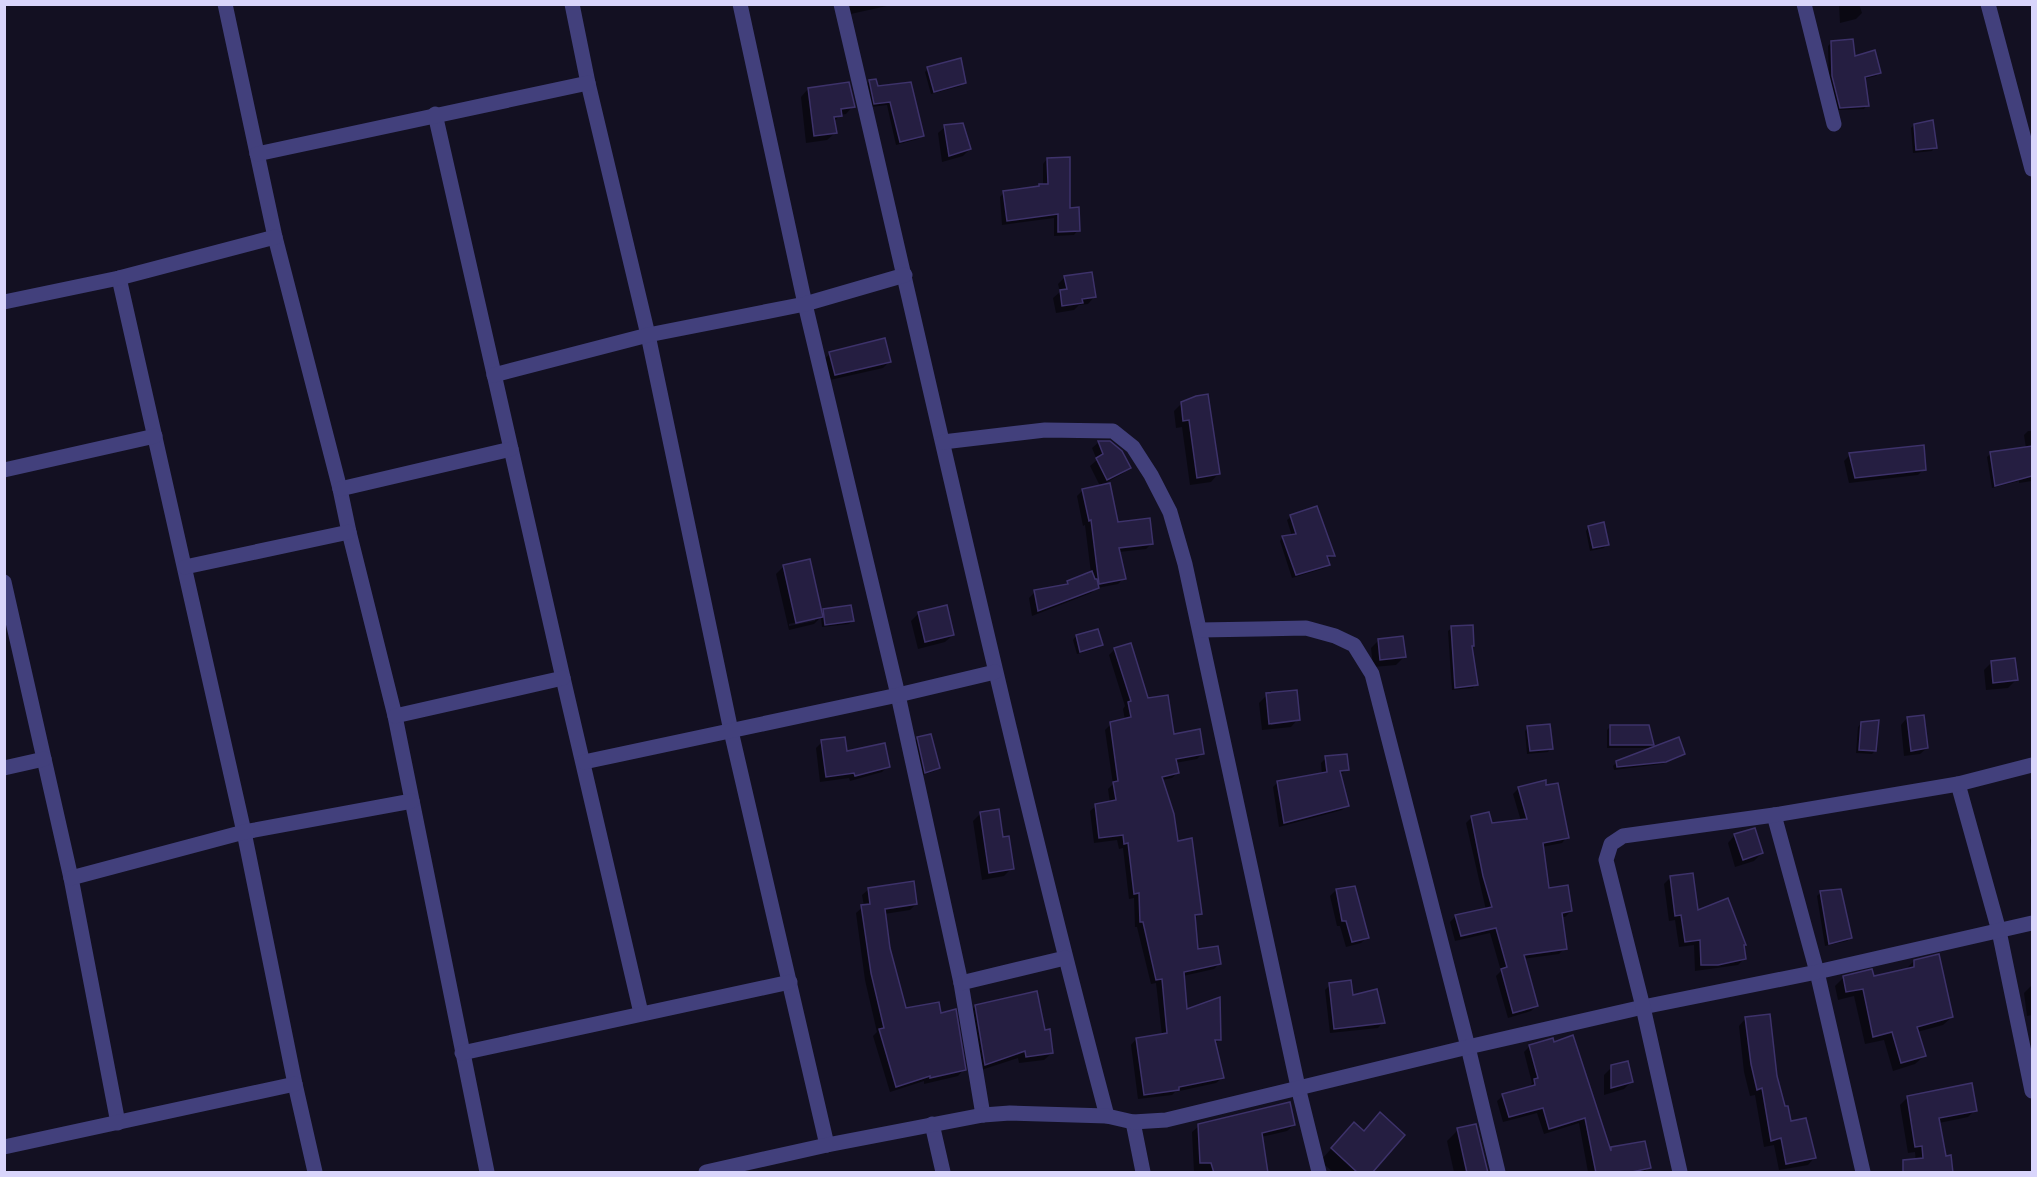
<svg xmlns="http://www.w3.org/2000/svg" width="2037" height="1177" font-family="Signika,sans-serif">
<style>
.shadow{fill:#0007;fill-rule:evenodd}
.building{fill:#251e41;stroke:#3d326a;stroke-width:1.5}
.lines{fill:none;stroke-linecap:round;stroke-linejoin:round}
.street{stroke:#42407c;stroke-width:15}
</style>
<rect width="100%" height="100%" fill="#131022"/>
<!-- shadow -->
<g class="shadow">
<path d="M842,4H896L846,15Z"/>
<path d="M1839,4H1859L1862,13L1856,19L1840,23Z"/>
<path d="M1831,43L1879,73L1876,76L1864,79L1867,105L1864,109L1837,110L1829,80L1828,46Z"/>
<path d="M928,69L964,82L961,86L931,94L925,72Z"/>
<path d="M869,82L922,136L918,139L896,145L887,105L871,107L866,85Z"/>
<path d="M808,89L853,106L846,114L840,115L834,122L835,133L827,140L806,143L801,97Z"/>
<path d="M1914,125L1935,147L1932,151L1913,153L1911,128Z"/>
<path d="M945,127L970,149L963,156L942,162L938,133Z"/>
<path d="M1047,159L1078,230L1074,235L1054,236V218L1002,225L1000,197L1004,192L1043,185V164Z"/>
<path d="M1065,277L1095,296L1088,304L1079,305L1074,310L1056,313L1053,298L1060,292L1058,284Z"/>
<path d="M830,354L889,362L883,368L830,380L824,359Z"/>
<path d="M1182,403L1218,474L1211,482L1190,485L1182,427L1176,428L1174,411Z"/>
<path d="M2028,431H2032V481L2019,483V481L1992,488L1987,457L1991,453L2026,448L2024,435Z"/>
<path d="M1099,442L1129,468L1122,474L1100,486L1090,466L1097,460L1092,448Z"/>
<path d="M1850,455L1924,469L1918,475L1849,483L1844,461Z"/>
<path d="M1083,490L1117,523L1152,543L1146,549L1119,552L1124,578L1118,584L1097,588L1091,593L1032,616L1029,598L1035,592L1063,586L1068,582L1091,573L1085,525L1083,526L1077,496Z"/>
<path d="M1291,517L1333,556L1327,559L1328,564L1325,568L1292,578L1280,541L1283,537L1292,536L1287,520Z"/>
<path d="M1589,527L1607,544L1604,548L1590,551L1586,531Z"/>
<path d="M784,566L821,613L824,610L853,621L849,624L822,627L821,617L814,624L789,630L776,574ZM815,618V621L789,626V624Z"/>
<path d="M919,613L953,635L945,642L918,649L911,621Z"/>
<path d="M1452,628L1471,647L1476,684L1473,688L1452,690L1448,631Z"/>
<path d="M1076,636L1101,645L1098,648L1077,654L1073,640Z"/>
<path d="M1379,640L1404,657L1396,665L1373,667L1371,648Z"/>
<path d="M1115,649L1147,700L1172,735L1203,753L1197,759L1175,763L1177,773L1172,778L1162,780L1177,842L1200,913L1195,919L1196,951L1219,964L1214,969L1183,976L1186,1011L1220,1039L1215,1044L1222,1078L1216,1083L1175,1092L1172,1095L1138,1099L1131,1045L1136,1039L1162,1035L1156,983L1151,984L1137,927H1135L1134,898L1129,899L1123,848L1119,849L1117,840L1094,843L1090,811L1096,806L1110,803L1108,789L1113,784L1105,730L1111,724L1125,720L1123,709L1125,706L1109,655Z"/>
<path d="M1992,662L2016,680L2008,688L1986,690L1984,670Z"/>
<path d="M1267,695L1298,719L1291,727L1262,730L1259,703Z"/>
<path d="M1907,718L1927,748L1920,754L1904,756L1901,725Z"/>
<path d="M1862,723L1875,751L1872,754L1856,753L1858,727Z"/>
<path d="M1528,727L1551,748L1548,752L1527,754L1525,731Z"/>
<path d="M1610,727L1653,745L1649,748H1607V730Z"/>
<path d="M918,738L938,768L935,771L922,775L914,742Z"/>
<path d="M822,742L888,766L882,772L850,781L849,778L820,782L816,748Z"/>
<path d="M1683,754L1680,757L1662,764L1614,770L1613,766L1617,762Z"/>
<path d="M1326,758L1347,770L1339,775L1347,805L1342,810L1279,827L1273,787L1278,782L1322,775L1321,763Z"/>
<path d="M1519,788L1567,837L1562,843L1542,847L1547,890L1571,911L1565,917H1561L1565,948L1559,954L1523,959L1537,1005L1531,1011L1508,1018L1496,976L1501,971L1490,933L1455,941L1450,922L1456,916L1486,910L1466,823L1472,817L1491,825L1521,821L1513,794Z"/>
<path d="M981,813L1001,839L1012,868L1004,876L982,880L973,821Z"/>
<path d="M1735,835L1762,853L1754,861L1735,867L1728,843Z"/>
<path d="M2032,837V857L2030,840Z"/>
<path d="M1670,878L1696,912L1744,959L1738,965L1695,971L1694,945L1679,947L1675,920L1669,921L1664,884Z"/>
<path d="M1354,888L1367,937L1361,943L1346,947L1340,926H1337L1330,896L1336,890Z"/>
<path d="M869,889L916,904L910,910L884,914L889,948L905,1010L940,1015L964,1069L958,1076L924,1084V1081L890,1092L873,1036L877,1032L865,980L856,913L864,906L862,895Z"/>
<path d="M1820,893L1851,937L1847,941L1825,946L1817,896Z"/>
<path d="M1914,961L1952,1017L1943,1025L1917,1032L1924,1056L1915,1064L1893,1071L1884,1040L1865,1044L1854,996L1838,1000L1835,986L1843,978H1873L1905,970Z"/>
<path d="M1330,985L1352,997L1383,1022L1378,1028L1330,1033L1325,990Z"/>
<path d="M2032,985V1015L2027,1016L2024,993Z"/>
<path d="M975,1006L1044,1032L1052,1053L1044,1060L1019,1063L1018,1058L978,1071L968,1014Z"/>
<path d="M1746,1018L1789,1122L1815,1157L1808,1165L1779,1170L1774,1145L1764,1147L1755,1095L1750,1096L1744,1072L1739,1026Z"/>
<path d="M1552,1040L1610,1151L1612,1149L1649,1167L1644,1172H1588L1579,1123L1544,1134L1537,1113L1503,1122L1497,1101L1503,1096L1529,1088L1532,1083L1524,1052L1529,1047Z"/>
<path d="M1612,1067L1631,1082L1624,1089L1604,1095V1075Z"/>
<path d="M1907,1098L1975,1110L1968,1117L1939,1123L1917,1172L1915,1152L1908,1153L1900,1105Z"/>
<path d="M1354,1124L1363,1132L1368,1126L1370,1172H1333L1320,1161Z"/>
<path d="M1294,1125L1287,1131L1261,1137L1266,1172H1194L1192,1132L1199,1126Z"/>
<path d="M1458,1130L1488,1172H1454L1447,1141Z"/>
</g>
<!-- building -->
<g class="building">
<path d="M1853,39L1855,56L1875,50L1881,73L1865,77L1869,106L1840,108L1832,76L1831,41Z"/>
<path d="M961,58L966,83L934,92L927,67Z"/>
<path d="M876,79L878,86L911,82L924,136L900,142L890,102L874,104L869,80Z"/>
<path d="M849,82L855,107L841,109L842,116L834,117L837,133L814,136L808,88Z"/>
<path d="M1933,120L1937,148L1916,150L1914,124Z"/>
<path d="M963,123L971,149L949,156L944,125Z"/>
<path d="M1070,157V208L1079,207L1080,231L1058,232V214L1007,221L1003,191L1039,186V184H1048L1047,158Z"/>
<path d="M1092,272L1096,297L1082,299L1083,303L1062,306L1060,290L1067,289L1064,276Z"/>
<path d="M885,338L891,362L835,375L829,352Z"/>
<path d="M1208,394L1220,474L1197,478L1189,420L1183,421L1181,402L1196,396Z"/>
<path d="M1098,441H1110L1122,451L1131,468L1107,480L1096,458L1103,454Z"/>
<path d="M1924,445L1926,470L1855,478L1849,453Z"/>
<path d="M2032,446V476L1995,486L1990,452Z"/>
<path d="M1110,483L1118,522L1150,518L1153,544L1119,548L1126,579L1099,584L1091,520L1089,521L1082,489Z"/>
<path d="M1317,506L1335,556H1327L1330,565L1296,575L1282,536L1296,534L1290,515Z"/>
<path d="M1604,522L1609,545L1593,548L1588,526Z"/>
<path d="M810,559L823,617L796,623L783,565Z"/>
<path d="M1092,571L1095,579H1097L1099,588L1038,611L1034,590L1068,584L1067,581Z"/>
<path d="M851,605L854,621L825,625L823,609Z"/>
<path d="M947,605L954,635L925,642L918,612Z"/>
<path d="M1473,625L1474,646H1472L1478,685L1455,688L1451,626Z"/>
<path d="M1098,629L1103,645L1080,652L1076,635Z"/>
<path d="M1403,636L1406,657L1380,660L1378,639Z"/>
<path d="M1131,643L1148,698L1168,695L1174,734L1200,729L1204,754L1176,759L1179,773L1162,777L1174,814L1178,841L1192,838L1202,914L1195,915L1198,949L1218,946L1221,964L1184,972L1187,1009L1220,997L1221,1040H1215L1224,1078L1179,1087V1090L1144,1095L1136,1038L1167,1033L1162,979L1156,980L1143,922H1140L1139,893L1134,894L1128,843L1124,844L1123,835L1099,838L1095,804L1116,800L1113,782L1118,781L1110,722L1131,717L1128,702L1131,701L1114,648Z"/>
<path d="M2015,658L2018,680L1993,683L1991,661Z"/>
<path d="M1297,690L1300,720L1269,724L1266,693Z"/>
<path d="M1924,715L1928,748L1911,751L1907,717Z"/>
<path d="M1879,720L1876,751L1859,750L1861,722Z"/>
<path d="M1550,724L1553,749L1530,751L1527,726Z"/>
<path d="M1610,725H1649L1654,745H1610Z"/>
<path d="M931,734L940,768L925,773L917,737Z"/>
<path d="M845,737L847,751L885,743L890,767L855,776L854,773L826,777L821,740Z"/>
<path d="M1679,737L1685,754L1666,762L1617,767L1616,761Z"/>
<path d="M1347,754L1349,770L1340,771L1349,806L1284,823L1277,781L1327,772L1325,756Z"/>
<path d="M1546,780V785L1558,783L1569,838L1543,843L1549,888L1568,885L1572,911L1562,913L1567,949L1524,955L1538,1006L1513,1013L1501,969L1507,967L1496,928L1461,936L1455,915L1492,907L1483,876L1471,816L1489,812L1492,823L1527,819L1518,787Z"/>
<path d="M999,809L1003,837L1009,836L1014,869L989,873L980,812Z"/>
<path d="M1755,828L1763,853L1743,860L1734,834Z"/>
<path d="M1693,873L1698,910L1728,898L1746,945H1744L1746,959L1718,965H1701L1700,940L1685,942L1681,915L1675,916L1670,876Z"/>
<path d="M914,881L917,904L885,909L890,948L906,1008L939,1002L941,1013L956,1009L966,1070L930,1078V1076L896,1087L879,1029L884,1028L871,973L861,905L870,904L868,888Z"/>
<path d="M1355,886L1369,938L1352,942L1346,921H1342L1336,889Z"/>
<path d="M1841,889L1852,938L1829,944L1820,891Z"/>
<path d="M1939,954L1953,1017L1917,1027L1926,1056L1901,1063L1892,1032L1873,1037L1863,989L1846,992L1843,976L1872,969L1874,976L1914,967V960Z"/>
<path d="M1351,980L1353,995L1377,989L1385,1023L1334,1029L1329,983Z"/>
<path d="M1037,991L1045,1030L1050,1029L1053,1053L1026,1057L1025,1051L985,1065L975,1005Z"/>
<path d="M1770,1014L1777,1076L1785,1106H1788L1791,1121L1806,1118L1816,1158L1786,1164L1781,1138L1771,1141L1762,1088L1757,1090L1751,1064L1745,1017Z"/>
<path d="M1573,1035L1611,1151V1147L1645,1141L1651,1168L1627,1173H1596L1585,1118L1549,1129L1543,1108L1509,1117L1502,1094L1535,1085L1534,1079L1538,1078L1529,1045L1553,1038L1554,1042Z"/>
<path d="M1628,1061L1633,1082L1611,1088V1065Z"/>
<path d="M1972,1083L1977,1111L1939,1118L1946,1156L1951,1155L1953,1173H1903V1160L1923,1158L1922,1146L1915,1147L1907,1096Z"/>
<path d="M1290,1102L1295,1125L1262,1133L1268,1173H1214L1211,1163H1200L1198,1124Z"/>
<path d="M1380,1112L1405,1135L1372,1173H1358L1331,1148L1354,1122L1364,1131Z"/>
<path d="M1476,1124L1488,1173H1467L1457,1128Z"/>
</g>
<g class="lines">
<!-- street -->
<g class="street">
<path d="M225,4L275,237L340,489L349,532L395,716L487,1172"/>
<path d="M572,4L588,83L648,335L731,731L827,1145"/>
<path d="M740,4L805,304L898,695L961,983L983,1115"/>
<path d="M841,4C928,375 1009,748 1107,1116"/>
<path d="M1804,4L1834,124"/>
<path d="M1988,4L2032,169"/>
<path d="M435,114L563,678L641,1013"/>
<path d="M257,154L588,83"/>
<path d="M119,278L244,832L295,1084L315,1172"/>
<path d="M4,302L119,278L275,237"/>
<path d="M494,375L648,335L805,304L905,275"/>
<path d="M943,442L1045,430L1113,431L1133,447L1151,475L1170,512L1185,564L1298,1087L1319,1172"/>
<path d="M4,470L155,436"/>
<path d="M340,489L511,449"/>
<path d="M185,567L349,532"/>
<path d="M4,582L71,878L118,1123"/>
<path d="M1200,630L1306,628L1335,636L1354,645L1372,674L1468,1047L1498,1172"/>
<path d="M395,716L563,678"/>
<path d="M584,762L898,695L995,672"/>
<path d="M4,768L44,759"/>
<path d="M1958,784L1999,931L2032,1091"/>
<path d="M1774,815L1817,972L1863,1172"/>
<path d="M71,878L244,832L412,801"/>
<path d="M961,983L1065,958"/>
<path d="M462,1053L790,982"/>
<path d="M1133,1122L1143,1172"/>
<path d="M932,1124L943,1172"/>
<path d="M4,1147L295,1084"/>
<path d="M706,1172L827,1145L983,1115L1010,1113L1107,1116L1133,1122L1166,1120L1468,1047L1643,1007L1817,972L2032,923"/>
<path d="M1680,1172L1643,1007L1606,860L1611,844L1623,836L1774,815L1958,784L2032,765"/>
</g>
</g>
<!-- border -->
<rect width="2037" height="1177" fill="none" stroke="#d9d5fb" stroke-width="12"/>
</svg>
